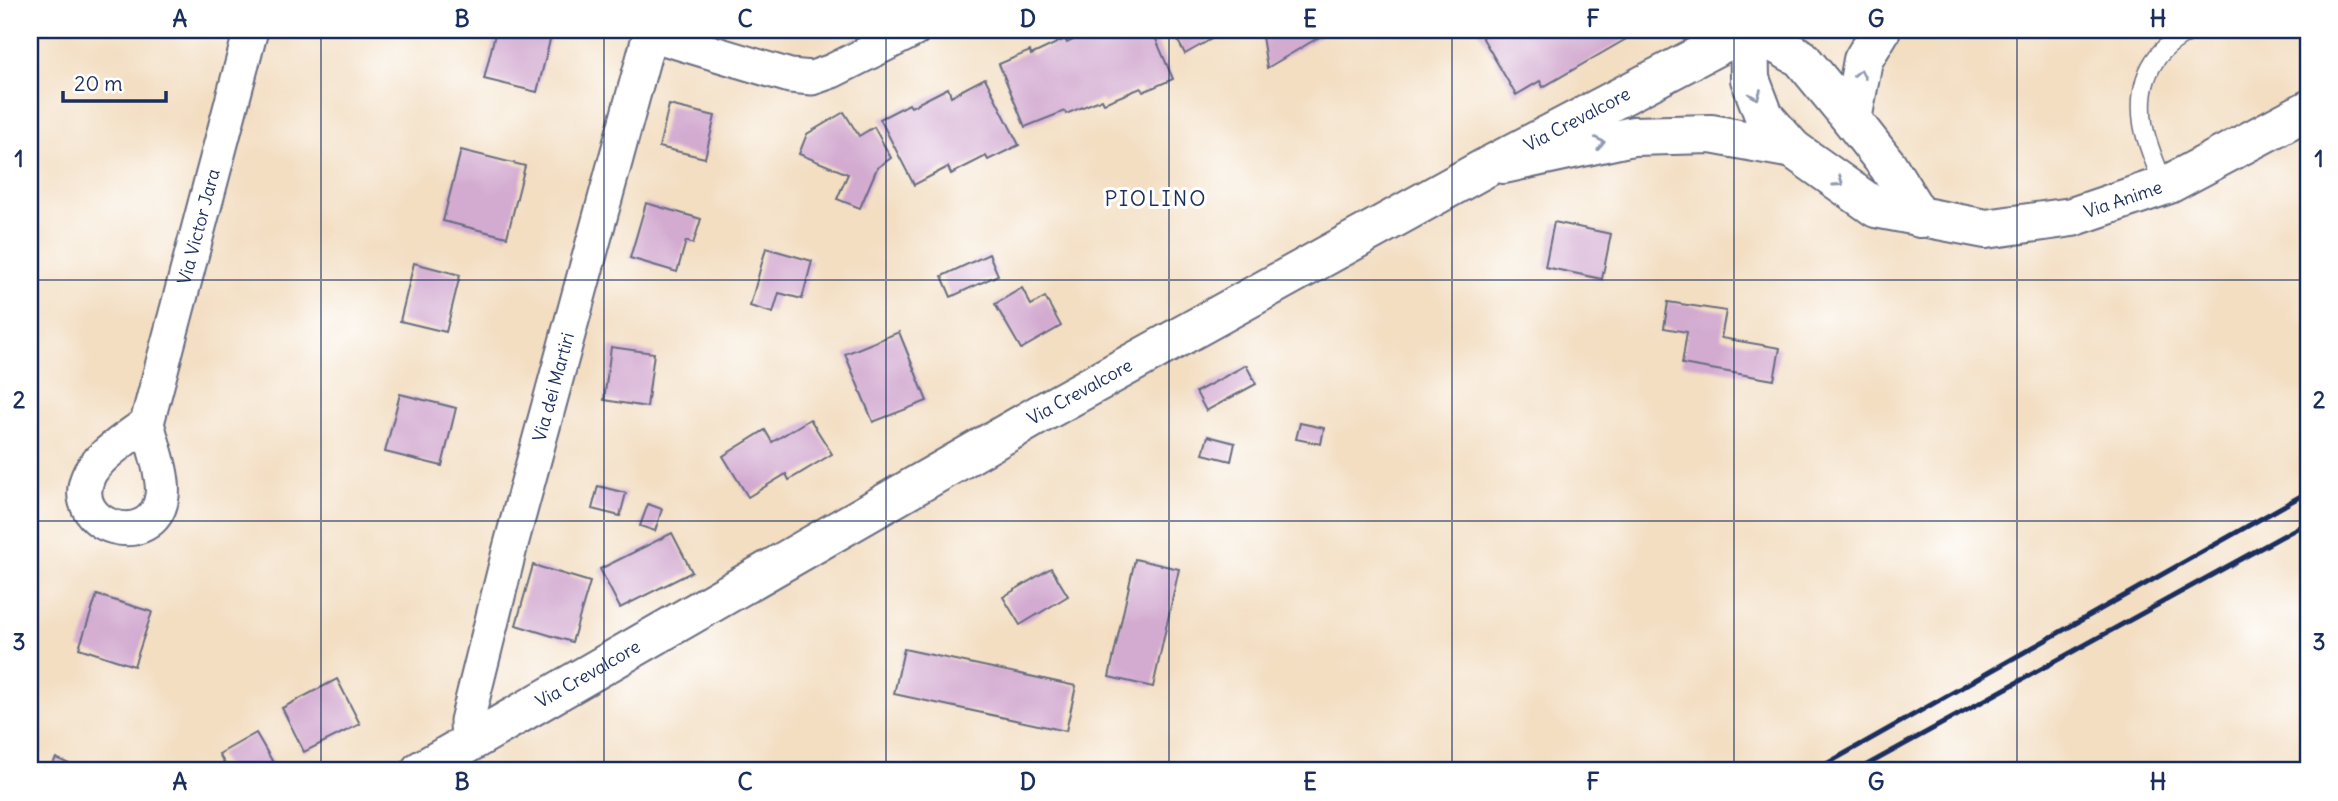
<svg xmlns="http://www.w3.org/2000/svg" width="2338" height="801" font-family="Delius,sans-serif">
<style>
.building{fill:#d3aad0}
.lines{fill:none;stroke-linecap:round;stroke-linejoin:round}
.lane-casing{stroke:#676c81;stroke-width:21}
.street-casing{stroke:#676c81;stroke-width:37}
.secondary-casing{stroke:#676c81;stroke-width:42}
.primary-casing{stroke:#676c81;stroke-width:42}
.lane{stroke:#fff;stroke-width:18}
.street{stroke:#fff;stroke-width:33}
.secondary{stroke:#fff;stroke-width:38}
.primary{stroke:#fff;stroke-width:38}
.rail{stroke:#1b2f5e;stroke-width:5}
.oneway{stroke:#8d97ae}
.grid{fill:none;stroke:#1b2f5e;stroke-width:2;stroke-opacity:0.55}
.labels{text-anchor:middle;stroke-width:6;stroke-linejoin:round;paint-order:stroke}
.street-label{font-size:18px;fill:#1b2f5e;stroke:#fff}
.quarter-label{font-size:21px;letter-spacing:2px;fill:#1b2f5e;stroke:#fff}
.neatline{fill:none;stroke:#1b2f5e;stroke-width:2.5}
.grid-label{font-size:23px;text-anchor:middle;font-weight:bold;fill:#1b2f5e}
</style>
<rect width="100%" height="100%" fill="#fff"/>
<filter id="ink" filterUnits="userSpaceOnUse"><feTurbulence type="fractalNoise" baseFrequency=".0143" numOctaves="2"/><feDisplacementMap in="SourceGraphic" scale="14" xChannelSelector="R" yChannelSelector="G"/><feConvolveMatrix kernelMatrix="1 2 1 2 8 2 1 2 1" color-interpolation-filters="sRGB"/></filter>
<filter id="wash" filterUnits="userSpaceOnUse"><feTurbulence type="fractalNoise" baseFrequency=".00686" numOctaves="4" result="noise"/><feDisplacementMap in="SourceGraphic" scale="28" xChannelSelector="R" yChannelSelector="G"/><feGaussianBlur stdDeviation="1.57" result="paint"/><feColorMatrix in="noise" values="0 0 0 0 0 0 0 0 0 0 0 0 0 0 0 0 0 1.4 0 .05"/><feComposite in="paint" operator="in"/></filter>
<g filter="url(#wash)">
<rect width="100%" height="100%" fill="#f3dec2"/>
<g id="blocks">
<!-- building -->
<g class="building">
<path d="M496,30H526L551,36L537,92L484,79Z"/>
<path d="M1093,30H1152L1173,79L1143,92L1141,88L1104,103L1102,99L1066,114L1065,111L1025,127L999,64L1030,51L1031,55L1065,39L1067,43Z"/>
<path d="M1172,30H1210L1215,37L1185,54Z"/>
<path d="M1261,30H1317L1321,36L1267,68Z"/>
<path d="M1478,30H1623L1628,38L1543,87L1540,81L1516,95Z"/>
<path d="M985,78L1019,145L988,160L986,156L951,174L948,167L914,185L880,119L909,104L911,107L948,88L951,96Z"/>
<path d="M669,105L715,116L705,158L659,147Z"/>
<path d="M844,112L859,136L874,127L891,158L877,168L860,208L837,199L848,174L799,154L807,134Z"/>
<path d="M461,150L525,166L507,237L443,221Z"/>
<path d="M646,203L701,219L693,244L686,241L677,272L630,258Z"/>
<path d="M1554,222L1611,234L1602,279L1545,267Z"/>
<path d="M766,248L812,261L802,299L779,293L773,313L750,306Z"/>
<path d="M989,254L998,275L951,297L942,276Z"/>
<path d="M414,263L460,275L446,332L400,321Z"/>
<path d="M1022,288L1031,305L1045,297L1061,326L1021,349L995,304Z"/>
<path d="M1668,302L1726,311L1721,338L1780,348L1774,380L1682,364L1687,332L1664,328Z"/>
<path d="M899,332L927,401L873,422L845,354Z"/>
<path d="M611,347L654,353L647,407L604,400Z"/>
<path d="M1246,365L1256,384L1206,411L1196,392Z"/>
<path d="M400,394L456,408L442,466L385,452Z"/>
<path d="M810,419L832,454L789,480L786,474L748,497L723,456L765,430L772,442Z"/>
<path d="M1300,423L1324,428L1321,444L1296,439Z"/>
<path d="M1208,436L1235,443L1231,461L1203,454Z"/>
<path d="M598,486L626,493L620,516L592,509Z"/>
<path d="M648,504L662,509L655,531L640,526Z"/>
<path d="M672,533L692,572L620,608L600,569Z"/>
<path d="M1135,559L1179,569L1153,687L1109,677Z"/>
<path d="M533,565L590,582L572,642L516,625Z"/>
<path d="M1051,568L1068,596L1020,625L1003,597Z"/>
<path d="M97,595L152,612L134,666L79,648Z"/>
<path d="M904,649L1076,686L1066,731L894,694Z"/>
<path d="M337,679L360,724L304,752L282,708Z"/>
<path d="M256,733L278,771H229L219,754Z"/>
<path d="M56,758L84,771H49Z"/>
</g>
</g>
</g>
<g filter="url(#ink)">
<use href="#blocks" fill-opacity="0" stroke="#676c81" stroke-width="2"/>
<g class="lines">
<defs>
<path id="lane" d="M2164,186C2157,166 2146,144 2143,123C2137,80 2153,48 2193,30"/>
<g id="street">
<path d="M650,34L790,76L812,78L832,71L914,30"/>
<path id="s1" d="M147,423L251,30"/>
<path d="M147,423C152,443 165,476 162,496C154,553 67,528 88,477C96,457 129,437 147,423Z"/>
<path id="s2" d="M468,744L467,721L510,548L651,30"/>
</g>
<g id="secondary">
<path d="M1749,30L1750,79L1764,116L1793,149"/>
<path d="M1751,30L1801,58L1852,120"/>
<path d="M1881,30L1863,60L1852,120L1888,166L1920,218"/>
<path id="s3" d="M1504,164L1633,136L1711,134L1793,149L1876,208L1986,229L2072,217L2169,184L2308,110"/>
</g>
<g id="primary">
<path id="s4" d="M420,771L1040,414L1485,168L1748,30"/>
</g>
</defs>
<!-- lane casing -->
<use href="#lane" class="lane-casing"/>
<!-- street casing -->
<use href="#street" class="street-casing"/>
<!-- secondary casing -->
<use href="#secondary" class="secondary-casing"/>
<!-- primary casing -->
<use href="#primary" class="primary-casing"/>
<!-- lane -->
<use href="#lane" class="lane"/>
<!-- street -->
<use href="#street" class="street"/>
<!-- secondary -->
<use href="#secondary" class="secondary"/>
<!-- primary -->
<use href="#primary" class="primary"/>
<!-- rail -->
<g class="rail">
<path d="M1814,771L2308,492"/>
<path d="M1856,771L2308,522"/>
</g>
</g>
<!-- one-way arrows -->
<defs><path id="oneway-chevron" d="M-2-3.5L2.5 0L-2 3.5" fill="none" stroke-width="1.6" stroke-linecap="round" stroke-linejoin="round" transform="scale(1.75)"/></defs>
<g class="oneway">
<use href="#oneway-chevron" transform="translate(1860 74) rotate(-79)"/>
<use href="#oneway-chevron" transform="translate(1756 95) rotate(69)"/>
<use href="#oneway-chevron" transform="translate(1600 143) rotate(-12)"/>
<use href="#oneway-chevron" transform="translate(1839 182) rotate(35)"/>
</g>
</g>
<!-- grid -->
<path class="grid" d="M321,30V771M604,30V771M886,30V771M1169,30V771M1452,30V771M1734,30V771M2017,30V771M30,280H2308M30,521H2308"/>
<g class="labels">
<!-- street labels -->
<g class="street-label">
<text dy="6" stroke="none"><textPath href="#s4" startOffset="1328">Via Crevalcore</textPath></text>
<text dy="6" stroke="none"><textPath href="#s3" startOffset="648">Via Anime</textPath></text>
<text dy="6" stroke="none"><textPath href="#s1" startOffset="203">Via Victor Jara</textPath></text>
<text dy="6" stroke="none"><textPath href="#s2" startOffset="368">Via dei Martiri</textPath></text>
<text dy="6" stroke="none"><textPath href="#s4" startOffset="761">Via Crevalcore</textPath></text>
<text dy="6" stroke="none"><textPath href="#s4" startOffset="194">Via Crevalcore</textPath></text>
</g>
<!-- quarter labels -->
<g class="quarter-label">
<text x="1156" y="206">PIOLINO</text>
</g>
</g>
<!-- margin -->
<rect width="2338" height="801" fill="none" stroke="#fff" stroke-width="77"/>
<!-- scale -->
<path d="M63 91v10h103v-10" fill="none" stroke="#1b2f5e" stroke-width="3.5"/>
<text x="74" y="91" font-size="21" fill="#1b2f5e" stroke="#ffffff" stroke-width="5" paint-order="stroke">20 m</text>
<rect x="38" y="38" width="2262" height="724" class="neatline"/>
<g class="grid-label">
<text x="180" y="27">A</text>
<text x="462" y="27">B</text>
<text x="745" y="27">C</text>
<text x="1028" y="27">D</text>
<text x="1310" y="27">E</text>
<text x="1593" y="27">F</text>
<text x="1876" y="27">G</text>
<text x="2158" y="27">H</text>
<text x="19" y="167">1</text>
<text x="2319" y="167">1</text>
<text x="19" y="408">2</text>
<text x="2319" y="408">2</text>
<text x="19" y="650">3</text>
<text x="2319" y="650">3</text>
<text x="180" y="790">A</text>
<text x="462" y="790">B</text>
<text x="745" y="790">C</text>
<text x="1028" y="790">D</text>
<text x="1310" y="790">E</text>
<text x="1593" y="790">F</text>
<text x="1876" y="790">G</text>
<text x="2158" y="790">H</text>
</g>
</svg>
